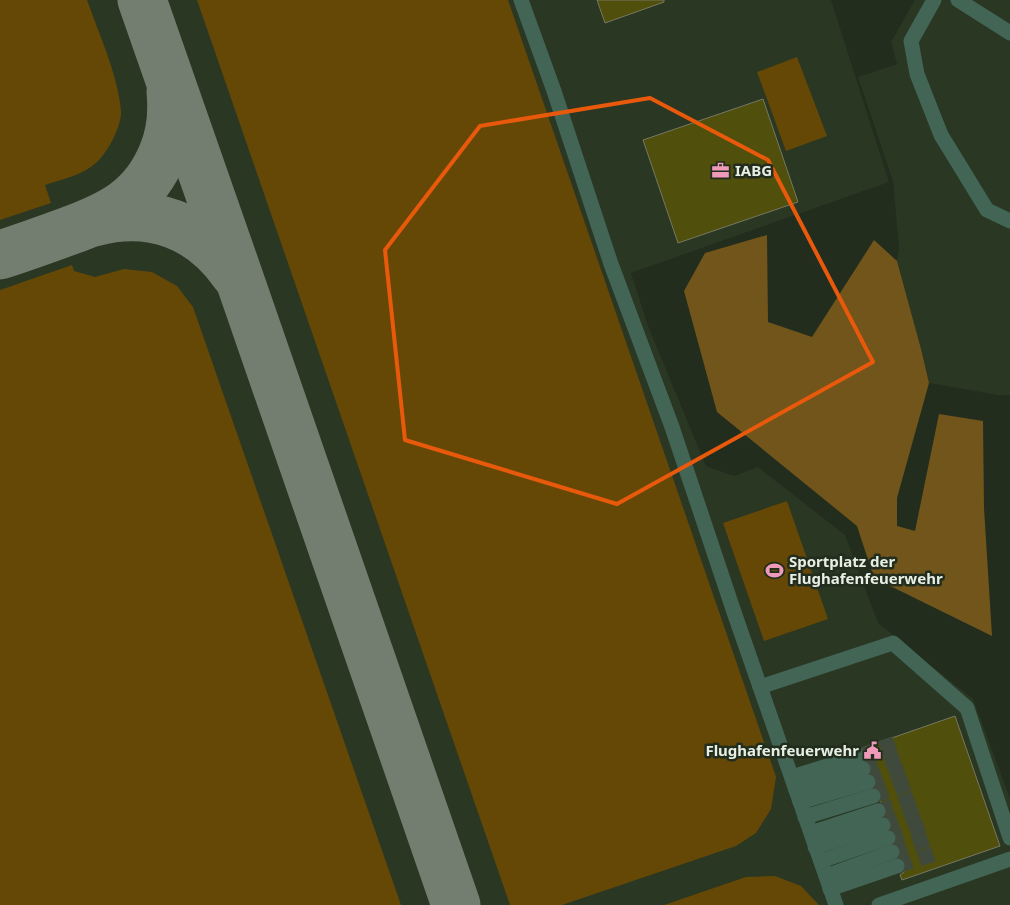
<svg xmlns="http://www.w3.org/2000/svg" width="1010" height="905" font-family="'Noto Sans',sans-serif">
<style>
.built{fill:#293723}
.green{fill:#664806}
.forest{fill:#72551a}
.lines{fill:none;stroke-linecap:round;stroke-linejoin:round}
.taxiway{stroke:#747e70;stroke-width:49}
.building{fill:#504f0c;stroke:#777863}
.minor-tunnel{stroke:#404a3c;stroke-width:15;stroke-dasharray:15 8;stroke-linecap:butt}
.minor{stroke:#436556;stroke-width:15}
.marked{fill:none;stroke:#e8590c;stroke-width:4;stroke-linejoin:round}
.labels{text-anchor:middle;stroke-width:5;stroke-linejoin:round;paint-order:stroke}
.poi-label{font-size:15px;font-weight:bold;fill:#e7efe5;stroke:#222d1e;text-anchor:start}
</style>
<rect width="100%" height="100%" fill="#222d1e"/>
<!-- built -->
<g class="built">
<path d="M0,0H831L889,182L631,273L648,326L706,466L734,476L758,467L845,535L878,623L973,699L1010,798V905H0Z"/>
<path d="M915,0H1010V395H998L929,383L897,261L899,248L893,181L858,77L897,64L891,42Z"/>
</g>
<!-- green -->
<g class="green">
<path d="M0,0H87C99,34 118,75 121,111C122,125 108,152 97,162C83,175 63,179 45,185L51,203L0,220Z"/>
<path d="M197,0H508L776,777L771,809L756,833L736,846L562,905H510Z"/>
<path d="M797,57L827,136L786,151L757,72Z"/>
<path d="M72,265L74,271L95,277L124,269L152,272L177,286L193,307L401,905H0V290Z"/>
<path d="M787,501L828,619L764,641L723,523Z"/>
<path d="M775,876L801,886L819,905H664L746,877Z"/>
</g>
<!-- forest -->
<path class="forest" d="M767,235L768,322L812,337L874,240L897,261L921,349L929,383L897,498V526L915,531L939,414L983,421L984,508L992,636L874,578L857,526L717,412L684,291L705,253Z"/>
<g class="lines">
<!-- taxiway -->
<g class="taxiway">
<path d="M142,0L244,292L456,905"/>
<path d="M94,222C151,207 201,225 235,274"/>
<path d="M0,255C22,248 44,240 66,232C111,216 144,200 163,153C171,134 173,113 171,92"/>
</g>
</g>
<!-- building -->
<g class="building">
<path d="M597,0H664V2L605,23Z"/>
<path d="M763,99L798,202L678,243L643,140Z"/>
<path d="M955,716L1000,846L902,880L900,875L904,872L906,867V863L903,859L900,857L901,853V849L898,845L895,844L897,839V835L894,831L891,829L892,826V822L890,818L886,816L887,812V808L884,804L880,802L882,798V793L880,790L876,787L877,784V779L875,776L871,773L872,771V766L867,761L868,758V753L863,748Z"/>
</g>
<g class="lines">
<!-- minor-tunnel -->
<g class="minor-tunnel">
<path d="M859,756L896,743"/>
<path d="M863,769L900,756"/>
<path d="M868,782L905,769"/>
<path d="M873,796L910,783"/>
<path d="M878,811L915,798"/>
<path d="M883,825L920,812"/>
<path d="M888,838L924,825"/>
<path d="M892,852L929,839"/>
<path d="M897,866L934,854"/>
</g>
<!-- minor -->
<g class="minor">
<path d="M521,0L554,91L611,264L672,427L735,615L836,905"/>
<path d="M934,0L911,41L917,74L941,135L987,210L1010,221"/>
<path d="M958,0L1010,33"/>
<path d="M760,687L893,643L967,708L1010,838"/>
<path d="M792,777L859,756"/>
<path d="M796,790L863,769"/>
<path d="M800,802L868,782"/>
<path d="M805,817L873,796"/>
<path d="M811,833L878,811"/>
<path d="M815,847L883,825"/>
<path d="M821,861L888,838"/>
<path d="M826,876L892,852"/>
<path d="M830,889L897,866"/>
<path d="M879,905L1010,859"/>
</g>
</g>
<!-- marked area -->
<path class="marked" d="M650,98L768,160L873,362L617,504L405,440L385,250L480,126Z"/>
<!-- icons -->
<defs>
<symbol id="office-bare" viewBox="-9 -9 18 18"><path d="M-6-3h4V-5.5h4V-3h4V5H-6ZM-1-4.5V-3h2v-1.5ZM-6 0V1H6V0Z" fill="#ef9ab8" stroke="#222d1e" stroke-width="2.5" paint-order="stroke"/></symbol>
<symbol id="stadium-bare" viewBox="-9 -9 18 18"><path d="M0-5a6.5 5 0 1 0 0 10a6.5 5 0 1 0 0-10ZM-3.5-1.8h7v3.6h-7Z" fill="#ef9ab8" stroke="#222d1e" stroke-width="2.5" paint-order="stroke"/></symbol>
<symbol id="civic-bare" viewBox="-9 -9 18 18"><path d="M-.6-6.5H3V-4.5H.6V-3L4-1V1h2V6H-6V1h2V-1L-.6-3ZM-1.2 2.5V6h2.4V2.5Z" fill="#ef9ab8" stroke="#222d1e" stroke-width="2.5" paint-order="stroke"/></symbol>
</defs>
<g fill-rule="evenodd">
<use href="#office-bare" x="708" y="158" width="25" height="25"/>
<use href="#stadium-bare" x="762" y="558" width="25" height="25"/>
<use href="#civic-bare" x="860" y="738" width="25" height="25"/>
</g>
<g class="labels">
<!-- poi labels -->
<g class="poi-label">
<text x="735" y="176">IABG</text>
<text x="789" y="567">Sportplatz der<tspan x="789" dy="17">Flughafenfeuerwehr</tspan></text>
<text x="859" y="756" text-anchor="end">Flughafenfeuerwehr</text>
</g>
</g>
</svg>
